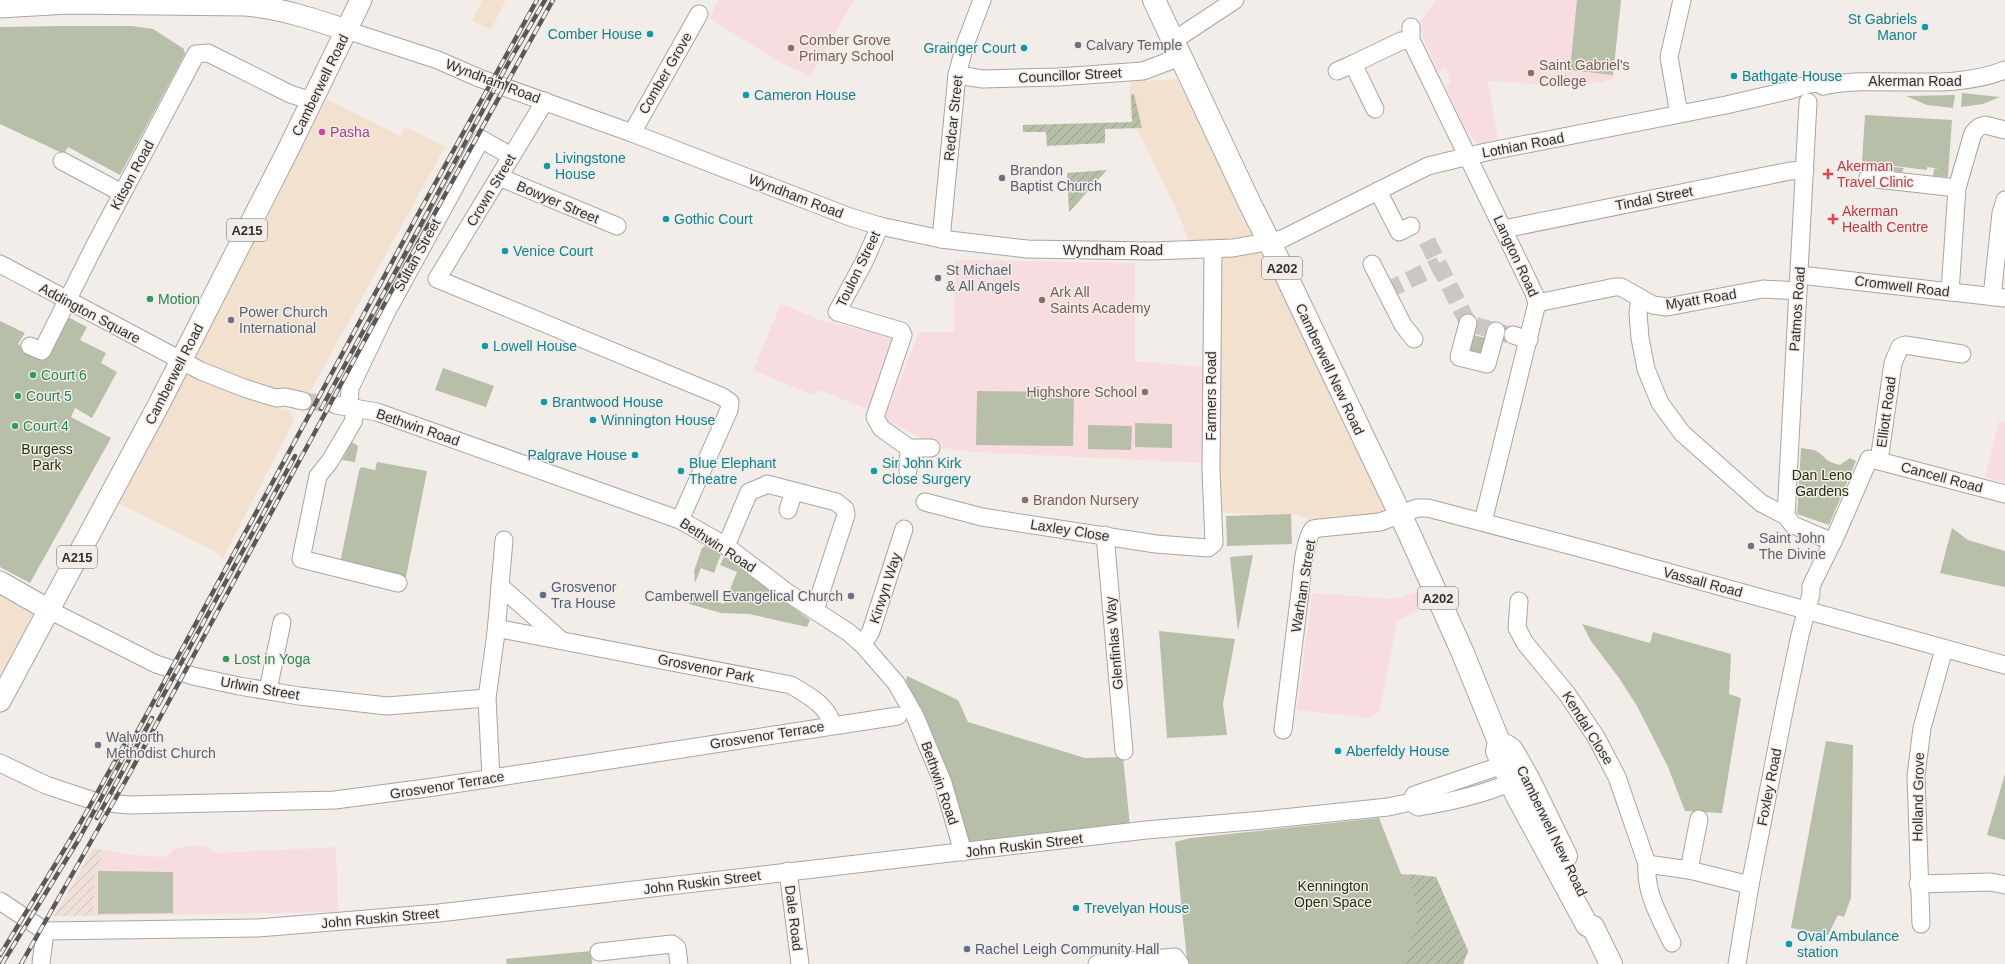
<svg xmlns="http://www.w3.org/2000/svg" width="2005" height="964" font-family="Arial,sans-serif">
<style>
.commercial{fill:#f3e1d0}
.industrial{fill:url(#industrial-furrows)}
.education{fill:#f8dde0}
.green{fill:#b7bfa8}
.garden{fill:url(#garden-furrows)}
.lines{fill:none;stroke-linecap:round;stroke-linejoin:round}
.minor-tunnel{stroke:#ccc7c4;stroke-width:17;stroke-dasharray:17 8;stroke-linecap:butt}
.minor-casing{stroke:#aaa4a1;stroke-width:19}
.major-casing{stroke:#aaa4a1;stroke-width:23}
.highway-casing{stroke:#aaa4a1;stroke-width:24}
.minor{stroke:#fff;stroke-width:17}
.major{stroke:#fff;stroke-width:21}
.highway{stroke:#fff;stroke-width:22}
.rail-casing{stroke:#5b5856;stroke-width:4.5}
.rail{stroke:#f3edea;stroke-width:3;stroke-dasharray:9;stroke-linecap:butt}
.culture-dot{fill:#0f9aa8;stroke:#f3edea;stroke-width:1.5}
.worship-dot{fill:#6b7280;stroke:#f3edea;stroke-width:1.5}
.education-dot{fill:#8d6e63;stroke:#f3edea;stroke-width:1.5}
.hotel-dot{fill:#d1479c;stroke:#f3edea;stroke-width:1.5}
.health-dot{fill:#e0444e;stroke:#f3edea;stroke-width:1.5}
.leisure-dot{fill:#2e9e5b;stroke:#f3edea;stroke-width:1.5}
.service-dot{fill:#5c6f8a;stroke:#f3edea;stroke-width:1.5}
.labels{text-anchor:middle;stroke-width:3;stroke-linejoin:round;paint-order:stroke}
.shield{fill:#f3edea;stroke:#6a6766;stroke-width:1}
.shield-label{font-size:13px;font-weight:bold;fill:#302e2d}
.culture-label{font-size:14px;fill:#0d838f;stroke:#f3edea;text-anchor:start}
.education-label{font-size:14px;fill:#785e54;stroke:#f3edea;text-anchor:start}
.worship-label{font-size:14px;fill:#5b616d;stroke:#f3edea;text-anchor:start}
.street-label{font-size:14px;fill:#302e2d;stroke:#f3edea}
.hotel-label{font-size:14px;fill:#b23c85;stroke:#f3edea;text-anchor:start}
.health-label{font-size:14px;fill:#be3a42;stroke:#f3edea;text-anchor:start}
.leisure-label{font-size:14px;fill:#27864d;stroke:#f3edea;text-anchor:start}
.park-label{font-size:14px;fill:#242e08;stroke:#f3edea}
.service-label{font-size:14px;fill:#4e5e75;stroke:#f3edea;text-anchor:start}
</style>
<defs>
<pattern id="industrial-furrows" width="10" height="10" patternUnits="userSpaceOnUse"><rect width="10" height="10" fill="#eee0d9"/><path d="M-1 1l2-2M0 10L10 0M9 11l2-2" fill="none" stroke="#ccc0bb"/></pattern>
<pattern id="garden-furrows" width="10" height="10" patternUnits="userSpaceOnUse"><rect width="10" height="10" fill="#b7bfa8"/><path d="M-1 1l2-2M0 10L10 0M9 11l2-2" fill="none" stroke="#959c89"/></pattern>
</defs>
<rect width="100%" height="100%" fill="#f3edea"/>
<!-- commercial -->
<g class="commercial">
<path d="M482,0H506L491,30L472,21Z"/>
<path d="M1177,79L1266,254L1386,507L1377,517L1313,521L1298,515L1220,513L1216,254L1191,246L1177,211L1130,113V82Z"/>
<path d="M327,99L401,136L405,127L445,147L306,399L298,405L194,359Z"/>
<path d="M198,373L281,409L290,411L294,421L222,560L220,554L112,500L184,374Z"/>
<path d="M0,591L37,615L0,681Z"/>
</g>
<!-- industrial -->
<path class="industrial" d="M93,848L103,850L99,867L95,870L93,916H54Z"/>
<!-- education -->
<g class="education">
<path d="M719,0H854L811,76L781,63L709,18Z"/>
<path d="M1436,0H1621L1613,78L1603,82L1561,86L1488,81L1498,140L1477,144L1466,130L1445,86L1451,83L1448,77L1450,75L1446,67L1438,72L1423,38L1419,23Z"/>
<path d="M955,260L1135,263V361L1206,367L1202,463L974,452L942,448L884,419L919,332H954Z"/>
<path d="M781,304L823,321L893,336L894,340L869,410L820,390L812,395L753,370Z"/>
<path d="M1999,421L2005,422V483L1985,477Z"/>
<path d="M1420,591L1426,606L1397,621L1380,710L1369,718L1297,710L1312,593L1394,599Z"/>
<path d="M197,845L206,847L216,853L336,847L338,912L93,916L95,870L99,867L103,850L135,855L167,857L173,849Z"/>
</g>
<!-- green -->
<g class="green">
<path d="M1577,0H1621L1613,75L1570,70Z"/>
<path d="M65,26H132L153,29L184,49L185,54L120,175L68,147L64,154L0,124V27Z"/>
<path d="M1962,93L2000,97L1983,104L1961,107Z"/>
<path d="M1955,95L1953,108L1927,105L1906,96Z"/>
<path d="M1865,115L1952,120L1948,177L1933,176L1934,169H1939L1927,167V170L1862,162Z"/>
<path d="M1862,164L1904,168L1902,172L1862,169Z"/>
<path d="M66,316L87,327L80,340L106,353L101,363L117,372L92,418L75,408L71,417L111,438L30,583L0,567V321L25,333L18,344L29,351Z"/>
<path d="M1469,334L1490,339L1484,361L1463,355Z"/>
<path d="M443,368L494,386L486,407L435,390Z"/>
<path d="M977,391L1074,392L1073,446L976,445Z"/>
<path d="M1135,423L1172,424V448L1135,447Z"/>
<path d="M1088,425L1132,426L1131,450L1088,449Z"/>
<path d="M352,442L358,446L355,462L342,460Z"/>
<path d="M1801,448C1806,449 1814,449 1818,452C1828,459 1824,461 1840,465L1850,458L1856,461L1829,525L1797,514Z"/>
<path d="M377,462L427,471L406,577L340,563L359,471L361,467L375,470Z"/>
<path d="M1291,514L1292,544L1227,546L1226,516Z"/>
<path d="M1952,528L1968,540L2005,551V587L1940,573Z"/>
<path d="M705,546L721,554L714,573L701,568L695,583L694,571L702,548Z"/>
<path d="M1253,555L1238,631L1230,557Z"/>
<path d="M724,557L810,620L807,627L749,614L721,613L689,604L692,593L724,604L737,572L720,565Z"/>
<path d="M1582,624L1650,643L1653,632L1731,654L1729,694L1741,698L1722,813L1685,811L1668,767L1637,706L1619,678L1591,641Z"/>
<path d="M1159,631L1235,639L1223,704L1227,735L1167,738Z"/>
<path d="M907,676L958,700L968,722L1085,758L1123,757L1130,826L965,848L929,737L906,680Z"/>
<path d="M1826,741L1853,745L1851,898L1844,917L1838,915L1828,935L1791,928Z"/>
<path d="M2005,774V840L1987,835Z"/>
<path d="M1379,818L1401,874L1436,877L1468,951L1463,964H1189L1187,960L1175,842L1191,838Z"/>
<path d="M98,871L173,872V913L98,914Z"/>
<path d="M591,951L592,964H507L506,959Z"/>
</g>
<!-- garden -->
<g class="garden">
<path d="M1131,94H1134L1142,128L1105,129V143L1047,146L1046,132H1023V125L1132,122Z"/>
<path d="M1107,170L1069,212L1067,173Z"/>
<path d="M1409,874L1436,877L1468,951L1463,964H1404L1418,916Z"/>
</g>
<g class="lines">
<!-- minor-tunnel -->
<g class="minor-tunnel">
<path d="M1427,241L1468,323L1509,335"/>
<path d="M1386,291L1440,265"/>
<path d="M303,401L336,405"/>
</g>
<defs>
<g id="minor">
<path d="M1411,27V40L1534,293L1537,303L1483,522"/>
<path d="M346,30L438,60L479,78L632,133L850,217L880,226L941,239L1027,249L1152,251L1233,248L1282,239L1428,166L1436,164L1486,152L1726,105L1791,90L1809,84L1818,83L1823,86"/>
<path d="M1173,41L1235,0"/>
<path d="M1353,64L1401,41L1411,40"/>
<path d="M1337,71L1353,64L1375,109"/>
<path d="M957,75L983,79L1058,77L1143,71L1180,57"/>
<path d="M1823,86C1883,74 1946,93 2005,70"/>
<path d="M545,101L437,279L721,396L730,402L729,410L680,520"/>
<path d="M1679,114L1669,57L1682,0"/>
<path d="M632,133L699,14"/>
<path d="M62,161L122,193"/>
<path d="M499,177L617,226"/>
<path d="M1868,178L1957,188"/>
<path d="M1378,191L1399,232L1411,226"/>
<path d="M880,226L864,262L837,312L901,331L903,335L875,417L881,428L909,448H931"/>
<path d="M1504,229L1790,171L1805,170"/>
<path d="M941,239L957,75L965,45L982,0"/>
<path d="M0,264L201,371L244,388L276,398L285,397L303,401"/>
<path d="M1372,264L1403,325L1414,339"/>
<path d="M1800,275L2005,298"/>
<path d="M1950,292L1957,188L1973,133L1979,127L1985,125L2005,130"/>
<path d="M1992,297L2001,213L2005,200"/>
<path d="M1640,298L1638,313L1640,338L1646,369L1660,403L1682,433L1761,503L1786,516L1793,525L1833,542"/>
<path d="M1537,303L1615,287H1621L1653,305L1667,307L1763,289L1798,291"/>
<path d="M1468,323L1459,357L1487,364L1496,331"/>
<path d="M1513,335L1529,340"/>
<path d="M30,346L42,351L94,247L196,54L208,53L290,94L312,101"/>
<path d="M336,405L377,412L680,520L726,546L788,593L848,632L863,645L896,683L915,716L943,783L963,852"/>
<path d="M349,406L350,388L386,313L481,139L511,156"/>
<path d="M356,408L353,422L330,461L318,476L301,559L398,583"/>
<path d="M1879,461L2005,494"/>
<path d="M908,471L909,448"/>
<path d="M764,486L767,484L836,502L845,509L846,515L815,610"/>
<path d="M925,502L982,517L1156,544L1208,548L1214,543L1211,470L1213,250"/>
<path d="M788,510L794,491"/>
<path d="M1786,516L1808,102"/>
<path d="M1105,535L1124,751"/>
<path d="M726,546L749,492L761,487"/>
<path d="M500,586L561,640"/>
<path d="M1519,601L1517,628L1525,643L1567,694L1596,737L1617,777L1647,864C1645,894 1660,917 1672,943"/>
<path d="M49,610L156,664L193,676L239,686L299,696L387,706L487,698"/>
<path d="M496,633L504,540"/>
<path d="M863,645L871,631L904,529"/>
<path d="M268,690L282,622"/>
<path d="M1283,730C1289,684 1294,638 1300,592C1302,576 1303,543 1313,529L1320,528L1380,522L1417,508H1428L1595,552L2005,665"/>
<path d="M0,763L46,785L97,802L129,805L335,800L434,787L898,716"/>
<path d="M491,778L487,698L496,633L501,629L791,685C809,696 826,704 833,725"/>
<path d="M1411,802L1414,795L1503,765"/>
<path d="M1647,864L1689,870L1750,885"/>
<path d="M1689,870L1699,819"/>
<path d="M788,871L800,964"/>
<path d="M1918,884L1991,882L2005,885"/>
<path d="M0,901L45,931L258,928L439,913L1146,830L1263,820L1388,807L1411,802L1418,807C1450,802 1481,795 1512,782L1517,773"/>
<path d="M1921,924L1916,776L1922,728L1944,649"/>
<path d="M599,952L672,944L677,948L679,964"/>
<path d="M41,964L45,931"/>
<path d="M1097,964L1175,957L1180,964"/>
<path d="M1737,964L1750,885L1785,706L1800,635L1811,594V586L1837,533L1869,459L1879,461L1893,363L1900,347L1905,345L1962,354"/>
</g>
<g id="major">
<path d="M0,7L68,3L245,5C280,8 313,19 346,30"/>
<path d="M0,582L49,610"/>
<path d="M0,701L158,406L288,150L361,0"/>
</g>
<g id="highway">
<path d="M1154,0L1251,206L1284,271L1409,533L1462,651L1499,742L1497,751L1517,796L1587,925L1593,927L1611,964"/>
<path d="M1507,746L1512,750L1529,780L1566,856"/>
</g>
</defs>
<!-- minor casing -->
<use href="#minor" class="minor-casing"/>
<!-- major casing -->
<use href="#major" class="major-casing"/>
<!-- highway casing -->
<use href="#highway" class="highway-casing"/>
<!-- minor -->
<use href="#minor" class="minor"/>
<!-- major -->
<use href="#major" class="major"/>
<!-- highway -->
<use href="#highway" class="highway"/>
<defs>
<g id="rail">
<path d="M321,409L510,60L545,0"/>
<path d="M158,705L295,456"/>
<path d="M97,818L152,718"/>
<path d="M0,955L78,827L124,745"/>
<path d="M2,964L79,839L416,218L537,0"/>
<path d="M21,964L126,780L391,292L553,0"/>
</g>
</defs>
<!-- rail casing -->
<use href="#rail" class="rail-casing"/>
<!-- rail -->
<use href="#rail" class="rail"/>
</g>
<!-- markers -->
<g class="culture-dot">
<circle cx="1925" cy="27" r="4"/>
<circle cx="650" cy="34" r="4"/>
<circle cx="1024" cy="48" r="4"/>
<circle cx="1734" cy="76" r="4"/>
<circle cx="746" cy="95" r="4"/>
<circle cx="547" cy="166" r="4"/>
<circle cx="666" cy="219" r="4"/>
<circle cx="505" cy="251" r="4"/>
<circle cx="485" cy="346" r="4"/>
<circle cx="544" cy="402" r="4"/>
<circle cx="593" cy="420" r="4"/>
<circle cx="635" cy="455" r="4"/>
<circle cx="681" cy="471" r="4"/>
<circle cx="874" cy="471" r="4"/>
<circle cx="1338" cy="751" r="4"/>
<circle cx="1076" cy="908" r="4"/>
<circle cx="1789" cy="944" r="4"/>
</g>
<g class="worship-dot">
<circle cx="1078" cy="45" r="4"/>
<circle cx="1002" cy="178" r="4"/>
<circle cx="938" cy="278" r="4"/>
<circle cx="231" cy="320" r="4"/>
<circle cx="1751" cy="546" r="4"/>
<circle cx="851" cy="596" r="4"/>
<circle cx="98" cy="745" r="4"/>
</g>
<g class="education-dot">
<circle cx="791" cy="48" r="4"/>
<circle cx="1531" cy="73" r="4"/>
<circle cx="1042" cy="300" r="4"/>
<circle cx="1145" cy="392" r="4"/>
<circle cx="1025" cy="500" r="4"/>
</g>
<circle class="hotel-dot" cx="322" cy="132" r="4"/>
<g class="health-dot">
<path d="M1826 168h4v4h4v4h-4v4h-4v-4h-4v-4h4z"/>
<path d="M1831 213h4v4h4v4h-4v4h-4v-4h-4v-4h4z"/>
</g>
<g class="leisure-dot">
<circle cx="150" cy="299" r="4"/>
<circle cx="33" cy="375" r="4"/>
<circle cx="18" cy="396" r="4"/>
<circle cx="15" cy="426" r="4"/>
<circle cx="226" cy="659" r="4"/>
</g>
<g class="service-dot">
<circle cx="543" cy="595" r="4"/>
<circle cx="967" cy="949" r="4"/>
</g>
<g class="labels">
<!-- shield labels -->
<g class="shield">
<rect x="227" y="219" width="40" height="22" rx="3"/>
<rect x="1262" y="257" width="40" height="22" rx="3"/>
<rect x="57" y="546" width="40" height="22" rx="3"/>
<rect x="1418" y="587" width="40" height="22" rx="3"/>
</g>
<g class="shield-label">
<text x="247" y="235">A215</text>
<text x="1282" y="273">A202</text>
<text x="77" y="562">A215</text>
<text x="1438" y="603">A202</text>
</g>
<!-- culture labels -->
<g class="culture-label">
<text x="1917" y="24" text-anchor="end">St Gabriels<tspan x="1917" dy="16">Manor</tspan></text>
<text x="642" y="39" text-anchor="end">Comber House</text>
<text x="1016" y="53" text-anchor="end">Grainger Court</text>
<text x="1742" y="81">Bathgate House</text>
<text x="754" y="100">Cameron House</text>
<text x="555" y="163">Livingstone<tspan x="555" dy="16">House</tspan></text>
<text x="674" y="224">Gothic Court</text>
<text x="513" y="256">Venice Court</text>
<text x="493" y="351">Lowell House</text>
<text x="552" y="407">Brantwood House</text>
<text x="601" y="425">Winnington House</text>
<text x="627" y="460" text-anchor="end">Palgrave House</text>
<text x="689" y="468">Blue Elephant<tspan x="689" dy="16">Theatre</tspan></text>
<text x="882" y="468">Sir John Kirk<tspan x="882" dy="16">Close Surgery</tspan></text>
<text x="1346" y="756">Aberfeldy House</text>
<text x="1084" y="913">Trevelyan House</text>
<text x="1797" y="941">Oval Ambulance<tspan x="1797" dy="16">station</tspan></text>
</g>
<!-- education labels -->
<g class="education-label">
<text x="799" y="45">Comber Grove<tspan x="799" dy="16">Primary School</tspan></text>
<text x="1539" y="70">Saint Gabriel's<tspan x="1539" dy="16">College</tspan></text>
<text x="1050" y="297">Ark All<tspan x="1050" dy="16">Saints Academy</tspan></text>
<text x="1137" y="397" text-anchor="end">Highshore School</text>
<text x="1033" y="505">Brandon Nursery</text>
</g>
<!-- worship labels -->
<g class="worship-label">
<text x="1086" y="50">Calvary Temple</text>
<text x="1010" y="175">Brandon<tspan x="1010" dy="16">Baptist Church</tspan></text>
<text x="946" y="275">St Michael<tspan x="946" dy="16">&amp; All Angels</tspan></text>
<text x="239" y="317">Power Church<tspan x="239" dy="16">International</tspan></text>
<text x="1759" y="543">Saint John<tspan x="1759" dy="16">The Divine</tspan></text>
<text x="843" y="601" text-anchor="end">Camberwell Evangelical Church</text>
<text x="106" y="742">Walworth<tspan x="106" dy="16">Methodist Church</tspan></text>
</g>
<!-- street labels -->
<g class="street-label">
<text transform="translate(665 73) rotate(-60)" y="5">Comber Grove</text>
<text transform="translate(1070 75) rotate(-3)" y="5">Councillor Street</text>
<text transform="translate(493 81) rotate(21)" y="5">Wyndham Road</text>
<text x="1915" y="86">Akerman Road</text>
<text transform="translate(320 85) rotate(-64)" y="5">Camberwell Road</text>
<text transform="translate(953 118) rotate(-84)" y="5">Redcar Street</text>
<text transform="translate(1523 145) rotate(-11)" y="5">Lothian Road</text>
<text transform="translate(132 175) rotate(-62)" y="5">Kitson Road</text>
<text transform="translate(491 190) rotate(-59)" y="5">Crown Street</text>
<text transform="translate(796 196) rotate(21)" y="5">Wyndham Road</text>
<text transform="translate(1654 198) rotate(-11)" y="5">Tindal Street</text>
<text transform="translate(558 202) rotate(23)" y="5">Bowyer Street</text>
<text x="1113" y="255">Wyndham Road</text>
<text transform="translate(417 255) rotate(-61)" y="5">Sultan Street</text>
<text transform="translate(1516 256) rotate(65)" y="5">Langton Road</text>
<text transform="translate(858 269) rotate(-64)" y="5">Toulon Street</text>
<text transform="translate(1902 286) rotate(7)" y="5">Cromwell Road</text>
<text transform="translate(1701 299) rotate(-9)" y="5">Myatt Road</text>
<text transform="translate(1797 309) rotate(-86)" y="5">Patmos Road</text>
<text transform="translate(90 313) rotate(28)" y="5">Addington Square</text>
<text transform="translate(1330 369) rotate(65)" y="5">Camberwell New Road</text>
<text transform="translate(174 374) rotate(-63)" y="5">Camberwell Road</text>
<text transform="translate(1211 396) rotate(-90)" y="5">Farmers Road</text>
<text transform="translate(1886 412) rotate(-82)" y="5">Elliott Road</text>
<text transform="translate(418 427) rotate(19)" y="5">Bethwin Road</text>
<text transform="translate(1942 477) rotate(15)" y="5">Cancell Road</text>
<text transform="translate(1070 530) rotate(9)" y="5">Laxley Close</text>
<text transform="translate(718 545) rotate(33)" y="5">Bethwin Road</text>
<text transform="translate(1703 582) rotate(15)" y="5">Vassall Road</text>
<text transform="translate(1303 586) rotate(-81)" y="5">Warham Street</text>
<text transform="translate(885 588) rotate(-72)" y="5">Kirwyn Way</text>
<text transform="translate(1114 643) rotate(-95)" y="5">Glenfinlas Way</text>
<text transform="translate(706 668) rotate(11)" y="5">Grosvenor Park</text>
<text transform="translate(260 688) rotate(10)" y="5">Urlwin Street</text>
<text transform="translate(1588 728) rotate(58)" y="5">Kendal Close</text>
<text transform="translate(767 735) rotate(-9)" y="5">Grosvenor Terrace</text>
<text transform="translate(940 783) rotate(71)" y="5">Bethwin Road</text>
<text transform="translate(447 785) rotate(-9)" y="5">Grosvenor Terrace</text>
<text transform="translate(1769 787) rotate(-79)" y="5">Foxley Road</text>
<text transform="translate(1918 797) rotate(-89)" y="5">Holland Grove</text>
<text transform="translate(1552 831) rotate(64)" y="5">Camberwell New Road</text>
<text transform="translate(1024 845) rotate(-7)" y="5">John Ruskin Street</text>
<text transform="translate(702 882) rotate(-7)" y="5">John Ruskin Street</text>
<text transform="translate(380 918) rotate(-5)" y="5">John Ruskin Street</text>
<text transform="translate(794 918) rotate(83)" y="5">Dale Road</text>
</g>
<!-- hotel labels -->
<g class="hotel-label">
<text x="330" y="137">Pasha</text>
</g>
<!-- health labels -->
<g class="health-label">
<text x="1837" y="171">Akerman<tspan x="1837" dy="16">Travel Clinic</tspan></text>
<text x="1842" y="216">Akerman<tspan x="1842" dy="16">Health Centre</tspan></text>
</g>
<!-- leisure labels -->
<g class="leisure-label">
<text x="158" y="304">Motion</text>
<text x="41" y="380">Court 6</text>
<text x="26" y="401">Court 5</text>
<text x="23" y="431">Court 4</text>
<text x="234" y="664">Lost in Yoga</text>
</g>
<!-- park labels -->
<g class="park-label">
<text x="47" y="454">Burgess<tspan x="47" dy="16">Park</tspan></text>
<text x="1822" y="480">Dan Leno<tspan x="1822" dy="16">Gardens</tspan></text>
<text x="1333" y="891">Kennington<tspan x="1333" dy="16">Open Space</tspan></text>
</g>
<!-- service labels -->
<g class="service-label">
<text x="551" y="592">Grosvenor<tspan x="551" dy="16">Tra House</tspan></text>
<text x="975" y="954">Rachel Leigh Community Hall</text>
</g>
</g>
</svg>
